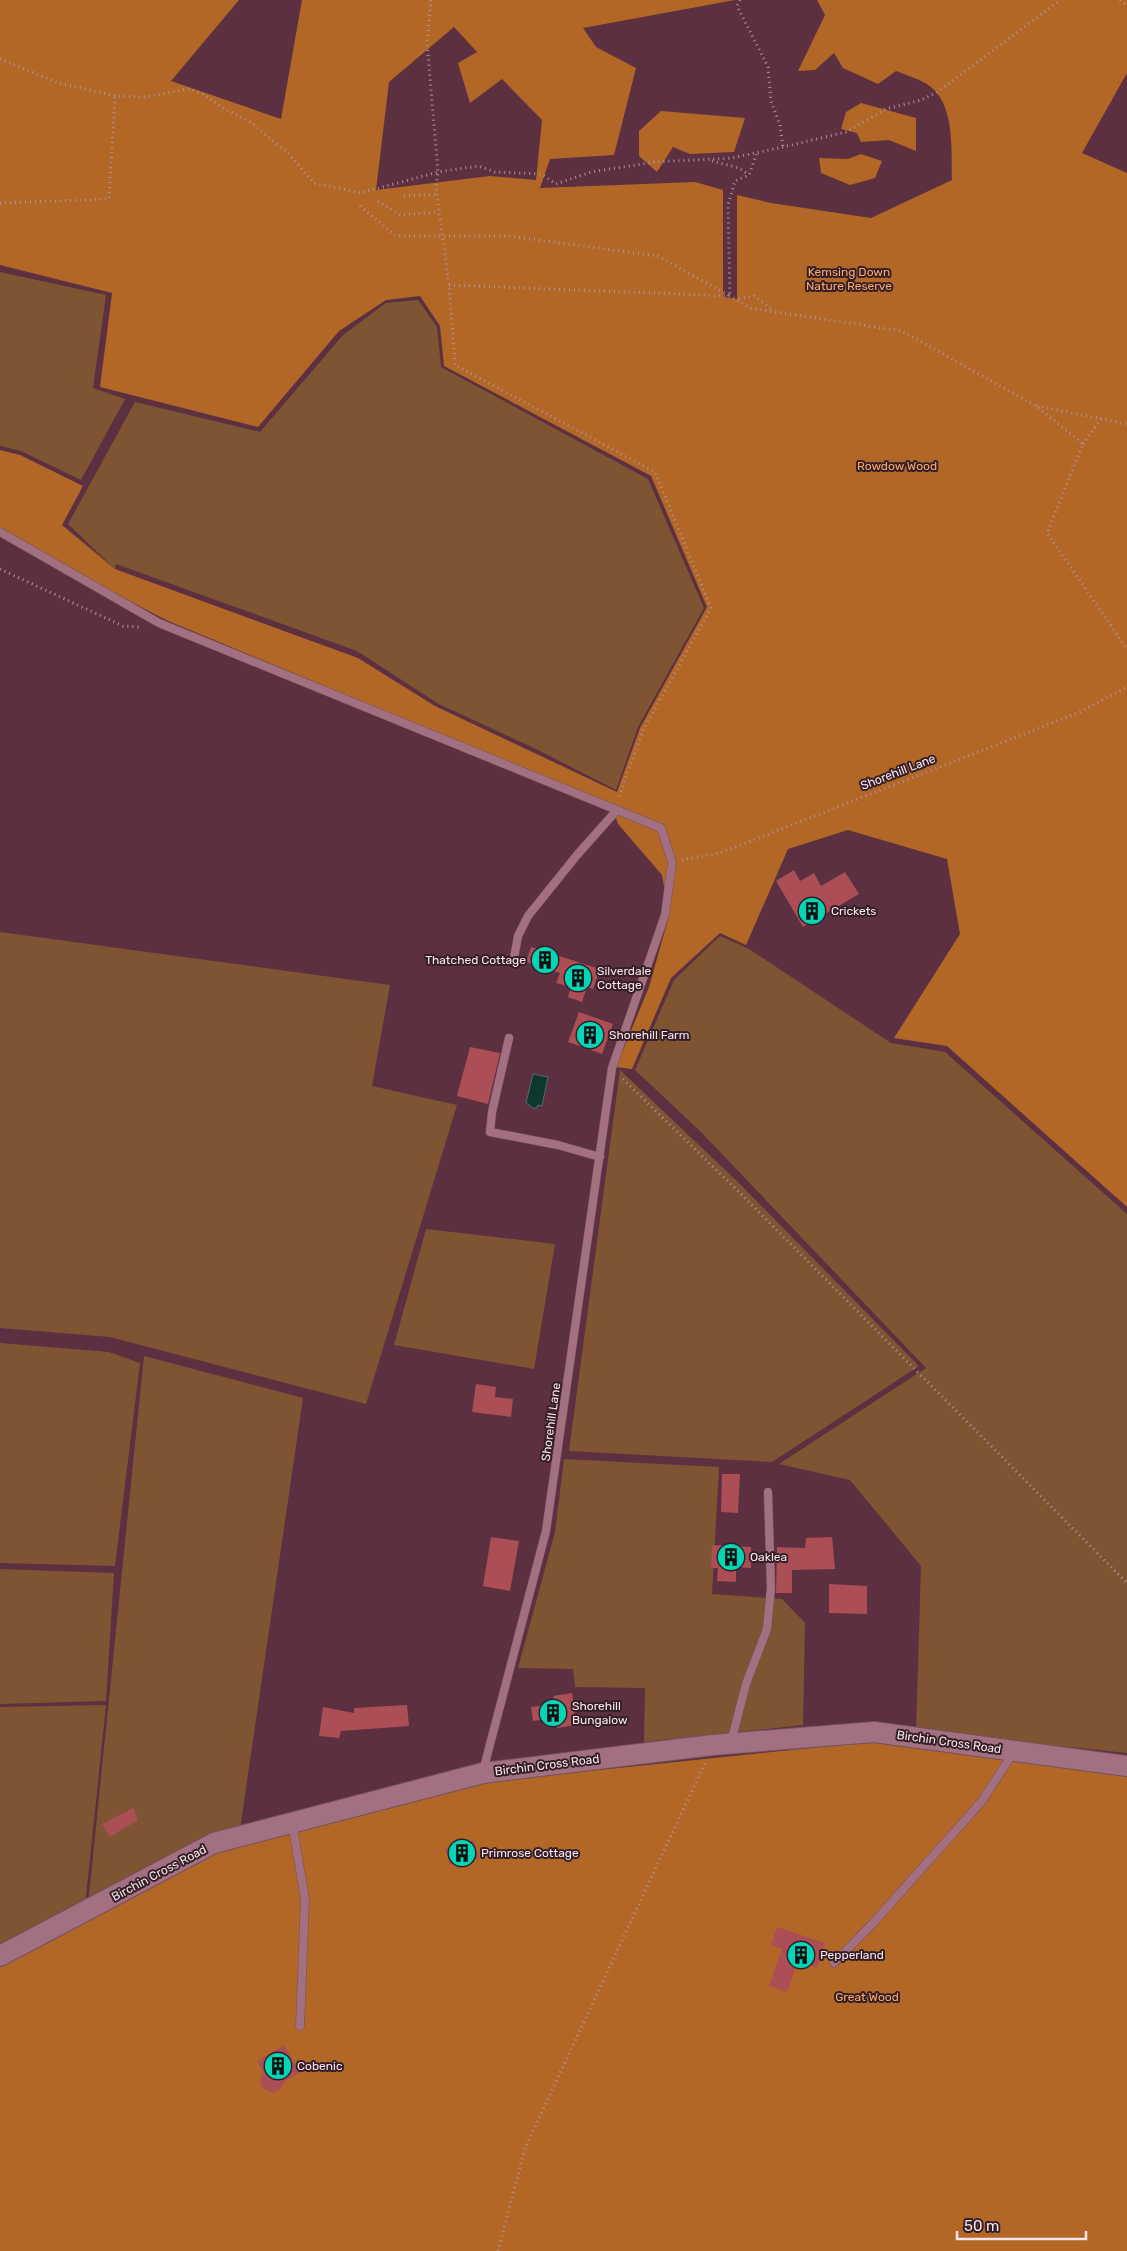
<svg xmlns="http://www.w3.org/2000/svg" width="1127" height="2251" font-family="Rubik,sans-serif">
<style>
.green{fill:#7f5433}
.forest{fill:#b26726;fill-rule:evenodd}
.water{fill:#0d3830;stroke:#546c68}
.building{fill:#ac4e55}
.lines{fill:none;stroke-linecap:round;stroke-linejoin:round}
.service-casing{stroke:#74505e;stroke-width:9}
.tertiary-casing{stroke:#74505e;stroke-width:22}
.path{stroke:#b1909b;stroke-width:3;stroke-dasharray:1 4;stroke-linecap:butt}
.service{stroke:#a37082;stroke-width:8}
.tertiary{stroke:#a37082;stroke-width:20}
.labels{text-anchor:middle;stroke-width:4;stroke-linejoin:round;paint-order:stroke}
.park-label{font-size:12px;fill:#faa96c;stroke:#341f27}
.street-label{font-size:12px;fill:#fbe4eb;stroke:#341f27}
.poi-label{font-size:12px;fill:#fbe4eb;stroke:#341f27;text-anchor:start}
</style>
<rect width="100%" height="100%" fill="#5c3040"/>
<!-- green -->
<g class="green">
<path d="M0,272L106,295L93,388L125,399L81,480L21,451L0,446Z"/>
<path d="M418,300L437,327L441,367L648,479L704,608L638,727L616,790L536,749L437,703L357,651L116,564L115,569L68,524L135,402L260,432L343,335L386,303Z"/>
<path d="M0,932L390,985L372,1086L457,1105L366,1404L110,1337L0,1328Z"/>
<path d="M720,936L749,949L891,1043L945,1052L1127,1214V1753L916,1731L921,1566L850,1480L779,1464L926,1368L700,1131L635,1070L674,980Z"/>
<path d="M620,1070L740,1184L919,1366L772,1462L569,1451Z"/>
<path d="M426,1229L555,1244L534,1369L394,1345Z"/>
<path d="M0,1343L109,1352L140,1363L115,1566L0,1563Z"/>
<path d="M144,1356L303,1398L240,1829L88,1905Z"/>
<path d="M564,1459L719,1467L712,1594L782,1599L805,1623L803,1725L644,1742L645,1688L575,1687L573,1669L518,1668L555,1532Z"/>
<path d="M0,1569L114,1573L106,1701L0,1704Z"/>
<path d="M106,1705L85,1906L0,1951V1707Z"/>
</g>
<!-- forest -->
<g class="forest">
<path d="M0,0H239L171,81L281,119L302,0H735L583,28L596,47L636,68L614,155L550,159L540,188L695,182L723,190V297L737,299V195L771,203L871,218L952,180C951,150 956,100 925,83C916,78 906,75 896,71L878,84L843,68L834,53L815,70L798,71L825,15L817,0H1127V73L1082,153L1127,173V1207L947,1046L894,1038L960,934L947,859L848,830L788,849L746,945L720,933L671,978L632,1069L616,1067L649,987L669,916L662,875L618,824L612,806L166,620L0,534V450L20,455L83,486L62,525L115,569L358,658L435,706L617,792L640,728L707,607L651,476L444,366L440,326L420,296L386,300L339,331L258,427L100,387L112,293L0,265ZM454,27L477,52L458,63L470,103L502,79L542,120L536,180L490,176L376,190L389,82Z"/>
<path d="M861,103L916,118V151L889,140L861,142L857,133L841,129L846,112Z"/>
<path d="M661,111L745,118L734,152L690,154L673,147L657,172L639,156V131Z"/>
<path d="M861,154L882,161L875,178L850,185L821,173L819,158L848,159Z"/>
<path d="M867,1742L1127,1769V2251H0V1962L215,1848L485,1782Z"/>
</g>
<!-- water -->
<path class="water" d="M533,1074L548,1077L542,1106L538,1105L535,1109L526,1103Z"/>
<!-- building -->
<g class="building">
<path d="M794,870L800,881L814,873L821,886L845,872L859,894L803,927L776,881Z"/>
<path d="M531,947L600,969L593,989L587,987L582,1002L568,997L571,987L556,983L560,973L526,962Z"/>
<path d="M579,1012L613,1024L602,1054L568,1042Z"/>
<path d="M470,1047L500,1053L488,1104L457,1096Z"/>
<path d="M476,1384L496,1387L495,1397L513,1399L511,1417L472,1412Z"/>
<path d="M722,1474H740L738,1513L721,1512Z"/>
<path d="M491,1537L519,1541L510,1591L483,1586Z"/>
<path d="M832,1537L835,1569L792,1570V1593H776L777,1547L805,1548L806,1538Z"/>
<path d="M712,1545L751,1547V1568L736,1567V1582L717,1581L718,1568H711Z"/>
<path d="M829,1584L867,1586V1614L829,1613Z"/>
<path d="M572,1693L576,1725L557,1728L555,1718L533,1721L531,1707L555,1704L553,1696Z"/>
<path d="M407,1705L409,1726L341,1731L339,1738L319,1736L323,1707L354,1713V1708Z"/>
<path d="M133,1808L138,1820L110,1837L102,1824Z"/>
<path d="M474,1840L479,1858L450,1865L445,1848Z"/>
<path d="M777,1927L825,1943L817,1968L798,1961L787,1992L769,1986L782,1949L771,1945Z"/>
<path d="M284,2045L300,2072L285,2081L281,2089L273,2093L262,2088L260,2080L263,2072L257,2061Z"/>
</g>
<g class="lines">
<defs>
<g id="service">
<path d="M0,532L159,623L661,828L672,862L665,915L612,1068L546,1531L483,1771"/>
<path d="M514,958L518,936L528,916L577,855L617,810"/>
<path d="M509,1038L492,1112L490,1132L558,1145L600,1157"/>
<path d="M731,1742L746,1684L767,1629L771,1588L768,1492"/>
<path d="M292,1823L305,1899L300,2026"/>
<path d="M834,1963L874,1922L982,1801L1013,1753"/>
</g>
<path id="tertiary" d="M0,1956L214,1843L483,1773L713,1745L874,1732L1127,1766"/>
</defs>
<!-- service casing -->
<use href="#service" class="service-casing"/>
<!-- tertiary casing -->
<use href="#tertiary" class="tertiary-casing"/>
<!-- path -->
<g class="path">
<path d="M431,0L427,42L438,172L436,188L449,285L455,365L655,472L711,608L643,730L618,799"/>
<path d="M740,0L737,6L768,67L771,101L780,125L783,147"/>
<path d="M1120,0L1127,6"/>
<path d="M0,59L59,83L115,96L146,97L188,89L201,93L228,111L249,121L288,153L314,183L361,193L438,172L478,166L495,172L541,174L556,184L591,172L655,162L732,158L783,147L846,132L886,109L921,100L936,93L1060,0"/>
<path d="M712,161L739,168L749,175"/>
<path d="M404,196L437,194"/>
<path d="M378,201L400,215L439,212"/>
<path d="M0,203L109,199L115,96"/>
<path d="M360,206L396,236H509L658,256L730,296L728,205L735,181L749,175L757,153"/>
<path d="M449,285L730,296L750,308L902,331L1036,406L1083,444L1047,533L1127,649"/>
<path d="M739,299L754,296L773,310"/>
<path d="M1037,406L1127,424"/>
<path d="M1083,444L1101,419"/>
<path d="M0,569L123,626L139,627"/>
<path d="M682,860L720,853L1080,712L1127,687"/>
<path d="M623,1079L739,1192L1127,1583"/>
<path d="M498,2251L525,2148L705,1763"/>
</g>
<!-- service -->
<use href="#service" class="service"/>
<!-- tertiary -->
<use href="#tertiary" class="tertiary"/>
</g>
<!-- icons -->
<defs>
<symbol id="building-disc" viewBox="-11 -11 22 22"><circle r="9.5" fill="#04d5b6" stroke="#341f27"/><path d="M-4-6H4V6H1V3H-1V6H-4ZM-2.5-4.3h1.7v1.8h-1.7ZM.8-4.3h1.7v1.8H.8ZM-2.5-1h1.7V.8h-1.7ZM.8-1h1.7V.8H.8Z" fill="#111"/></symbol>
</defs>
<g fill-rule="evenodd">
<use href="#building-disc" x="796" y="895" width="32" height="32"/>
<use href="#building-disc" x="529" y="944" width="32" height="32"/>
<use href="#building-disc" x="562" y="962" width="32" height="32"/>
<use href="#building-disc" x="574" y="1019" width="32" height="32"/>
<use href="#building-disc" x="715" y="1541" width="32" height="32"/>
<use href="#building-disc" x="537" y="1697" width="32" height="32"/>
<use href="#building-disc" x="446" y="1837" width="32" height="32"/>
<use href="#building-disc" x="785" y="1939" width="32" height="32"/>
<use href="#building-disc" x="262" y="2050" width="32" height="32"/>
</g>
<g class="labels">
<!-- park labels -->
<g class="park-label">
<text x="849" y="276">Kemsing Down<tspan x="849" dy="14">Nature Reserve</tspan></text>
<text x="897" y="470">Rowdow Wood</text>
<text x="867" y="2001">Great Wood</text>
</g>
<!-- street labels -->
<g class="street-label">
<text transform="translate(898 772) rotate(-21)" y="4">Shorehill Lane</text>
<text transform="translate(551 1422) rotate(-82)" y="4">Shorehill Lane</text>
<text transform="translate(949 1742) rotate(8)" y="4">Birchin Cross Road</text>
<text transform="translate(547 1765) rotate(-7)" y="4">Birchin Cross Road</text>
<text transform="translate(159 1873) rotate(-28)" y="4">Birchin Cross Road</text>
</g>
<!-- poi labels -->
<g class="poi-label">
<text x="831" y="915">Crickets</text>
<text x="526" y="964" text-anchor="end">Thatched Cottage</text>
<text x="597" y="975">Silverdale<tspan x="597" dy="14">Cottage</tspan></text>
<text x="609" y="1039">Shorehill Farm</text>
<text x="750" y="1561">Oaklea</text>
<text x="572" y="1710">Shorehill<tspan x="572" dy="14">Bungalow</tspan></text>
<text x="481" y="1857">Primrose Cottage</text>
<text x="820" y="1959">Pepperland</text>
<text x="297" y="2070">Cobenic</text>
</g>
</g>
<!-- scale -->
<path d="M957 2231v8h129v-8" fill="none" stroke="#fbe4eb" stroke-width="2.5"/>
<text x="964" y="2231" font-size="15" fill="#fbe4eb" stroke="#341f27" stroke-width="4" paint-order="stroke">50 m</text>
</svg>
